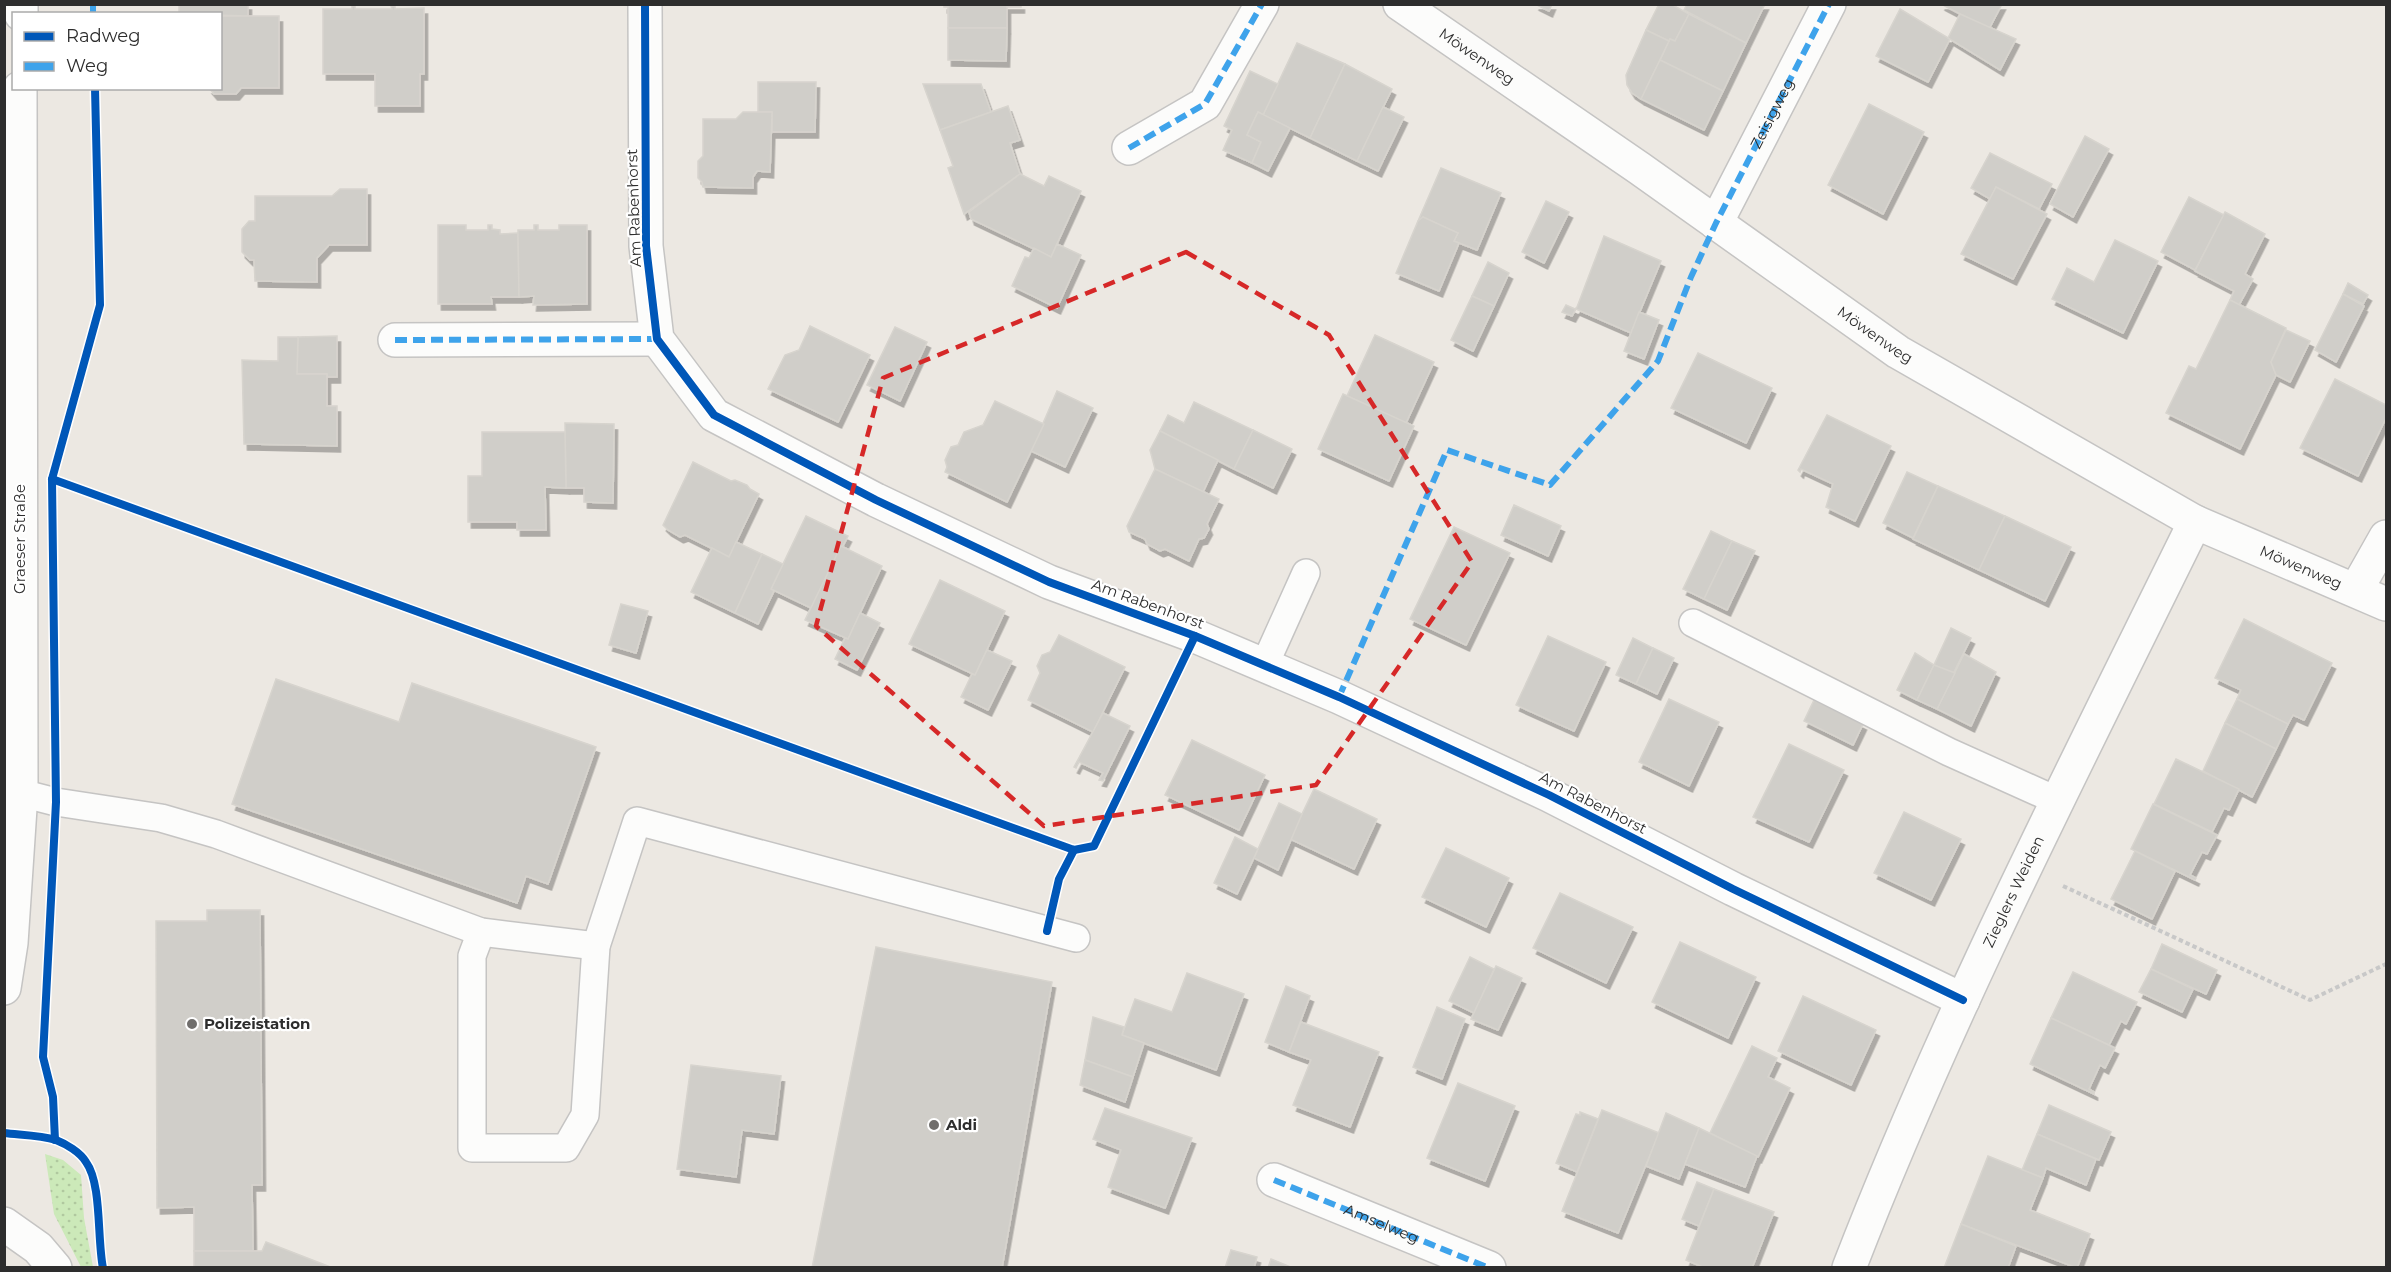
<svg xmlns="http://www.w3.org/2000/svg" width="2391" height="1272" font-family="Montserrat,sans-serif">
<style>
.grass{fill:url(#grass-dots)}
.building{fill:#d0cec9;stroke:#d7d4ce;stroke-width:1.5;filter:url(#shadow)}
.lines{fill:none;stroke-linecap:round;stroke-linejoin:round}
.lane-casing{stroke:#c5c4c3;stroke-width:30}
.street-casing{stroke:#c5c4c3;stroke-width:36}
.secondary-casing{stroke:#c5c4c3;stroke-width:36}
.path{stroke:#c8c8c8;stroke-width:4;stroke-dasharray:4.5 3;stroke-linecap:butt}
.lane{stroke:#fcfcfb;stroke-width:27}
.street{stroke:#fcfcfb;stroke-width:33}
.secondary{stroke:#fcfcfb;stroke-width:33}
.quiet{stroke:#3ea3eb;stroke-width:6;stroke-dasharray:12 6;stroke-linecap:butt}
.cycleway-casing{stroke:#fff;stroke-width:11}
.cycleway{stroke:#0057b8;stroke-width:8}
.marked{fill:none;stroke:#d62828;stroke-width:4.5;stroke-dasharray:12 8;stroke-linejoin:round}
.poi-dot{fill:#706e6c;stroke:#fff;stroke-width:2}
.labels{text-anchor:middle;stroke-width:4.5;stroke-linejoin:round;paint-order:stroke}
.street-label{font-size:15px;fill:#2d2d2d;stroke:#fff}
.poi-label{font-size:15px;font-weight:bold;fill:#2d2d2d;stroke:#fff;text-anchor:start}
</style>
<defs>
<pattern id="grass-dots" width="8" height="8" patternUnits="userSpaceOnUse" patternTransform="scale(1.5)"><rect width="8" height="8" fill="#cce9b9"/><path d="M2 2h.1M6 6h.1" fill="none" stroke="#b0c89f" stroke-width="1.8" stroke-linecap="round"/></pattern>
<filter id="shadow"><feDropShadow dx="3.5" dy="6" stdDeviation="0" flood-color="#0004"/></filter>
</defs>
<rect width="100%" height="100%" fill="#ece8e2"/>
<!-- grass -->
<path class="grass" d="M45,1154L63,1160L81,1175L84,1218L93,1267H81L54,1214Z"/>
<!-- building -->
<g class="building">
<path d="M179,4H248V16L179,14Z"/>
<path d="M944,4H1021V7H1007V28H948V7H944Z"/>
<path d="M1535,4H1552L1549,11Z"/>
<path d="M1659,4H1671L1689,14L1675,41L1670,39L1669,41L1646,30Z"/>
<path d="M1687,4H1765L1746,43L1684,10Z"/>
<path d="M1941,4H2002L1989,29Z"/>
<path d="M352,6H355V9H392L391,6H395V9L424,8V74H420V106H375V74H323V9H352Z"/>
<path d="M1900,9L1950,39L1928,82L1876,56Z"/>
<path d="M1689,14L1746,43L1723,91L1660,60L1670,39L1675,41Z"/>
<path d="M1960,14L2016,39L2000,70L1948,38Z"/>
<path d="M220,16H279V88H241L236,94H214L209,88H220Z"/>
<path d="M948,28H1007L1006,61L948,60Z"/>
<path d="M1646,30L1669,41L1641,99L1632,93L1627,85L1626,75Z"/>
<path d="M1297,43L1345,64L1310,138L1263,115Z"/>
<path d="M1660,60L1723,91L1704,130L1641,99Z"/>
<path d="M1345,64L1392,89L1357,161L1310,138Z"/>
<path d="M1250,71L1278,84L1263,115L1258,112L1247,135L1261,142L1252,163L1223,150L1232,130L1224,126Z"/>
<path d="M758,82H816L815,132H772V112H758Z"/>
<path d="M923,84H981L991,112L940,130Z"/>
<path d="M1869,104L1924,132L1883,214L1828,185Z"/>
<path d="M1008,106L1020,140L1010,143L1020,174L964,214L948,168L953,166L940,130Z"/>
<path d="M1383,107L1404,117L1378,171L1357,161Z"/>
<path d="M743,112H772L770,172L757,171L753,177V188L703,187L702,182L698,178V161L703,156V119H736Z"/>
<path d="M1258,112L1290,128L1268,171L1252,163L1261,142L1247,135Z"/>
<path d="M2085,136L2109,149L2073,217L2050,204Z"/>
<path d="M1990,153L2052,184L2039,209L1996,187L1990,199L1971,188Z"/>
<path d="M1441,168L1501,193L1477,250L1454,241L1458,233L1423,217L1418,221Z"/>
<path d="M1020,174L1044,186L1049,176L1081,191L1051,257L971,219L969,212Z"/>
<path d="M1996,187L2047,214L2013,279L1961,254Z"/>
<path d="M340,189H367V245H329L317,258V282L255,281L254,260H250L242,252V229L249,221H255V196H332Z"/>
<path d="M2189,197L2224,215L2195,270L2161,252Z"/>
<path d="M1546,201L1569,212L1544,263L1522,252Z"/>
<path d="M2225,212L2265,234L2245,274L2253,279L2239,305L2230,300L2234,291L2195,271Z"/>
<path d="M1423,217L1458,233L1454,241L1459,243L1439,291L1396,273L1418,221Z"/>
<path d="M438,225H466V230H488V225H492V229L500,230V234L518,233L519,297H491L492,304H438Z"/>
<path d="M534,225H538V230H559V225H587V304L533,305L534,296L519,297L518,230H534Z"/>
<path d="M1604,236L1661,261L1631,333L1576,309L1572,316L1562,312L1566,305L1575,309L1577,307Z"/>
<path d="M2115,240L2158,261L2123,333L2052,299L2067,268L2094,282Z"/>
<path d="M1057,244L1081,255L1057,308L1012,286L1025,257L1029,258L1034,248L1051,257Z"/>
<path d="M1488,262L1509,273L1494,306L1472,296Z"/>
<path d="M2348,283L2368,295L2363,304L2343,294Z"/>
<path d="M2343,294L2364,306L2336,362L2315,350Z"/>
<path d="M1472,296L1494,306L1473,351L1451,340Z"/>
<path d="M2230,300L2286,328L2271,362L2276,375L2240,449L2166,413L2189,366L2196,369Z"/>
<path d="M1639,312L1659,320L1644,359L1624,351Z"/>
<path d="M810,326L870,355L838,422L768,389L785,355L799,350Z"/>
<path d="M895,327L927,342L900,401L867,385Z"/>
<path d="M2286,330L2310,341L2290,382L2276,375L2271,362Z"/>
<path d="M1375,335L1434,362L1406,423L1347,396Z"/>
<path d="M337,336V377H327V374H297L298,337Z"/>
<path d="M278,337H298L297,374H327V406H337V446L244,444L242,360L278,361Z"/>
<path d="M1698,353L1772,388L1746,443L1671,408Z"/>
<path d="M2335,379L2386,405V418L2358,476L2300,448Z"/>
<path d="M1057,391L1093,408L1065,467L1031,451Z"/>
<path d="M1343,394L1414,426L1389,481L1318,449Z"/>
<path d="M995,401L1044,424L1007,502L945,472L947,467L945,460L951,447L958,445L964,432L983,425Z"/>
<path d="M1194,402L1253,430L1234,469L1160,431L1168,415L1184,423Z"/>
<path d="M1827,415L1891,446L1855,521L1826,507L1833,484L1801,469L1800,472L1798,470Z"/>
<path d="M565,423L614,424L613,503L584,502V488H566Z"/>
<path d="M1253,430L1292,449L1273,488L1234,469Z"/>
<path d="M1160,431L1218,460L1203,492L1155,469L1150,450Z"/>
<path d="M482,432H565L566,488L545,487L546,530H517V522H468V476H482Z"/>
<path d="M693,462L731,481L735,480L747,485L750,489L759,494L729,557L685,535L680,537L668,530L663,525Z"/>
<path d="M1155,469L1219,499L1207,524L1209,529L1204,538L1199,539L1189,561L1165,549L1160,551L1147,544L1145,539L1129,532L1127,526Z"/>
<path d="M1907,472L1938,486L1913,538L1883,523Z"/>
<path d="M1938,486L2005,516L1979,570L1913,539Z"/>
<path d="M1514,505L1561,526L1548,556L1501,535Z"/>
<path d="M806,516L848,536L811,608L771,589Z"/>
<path d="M2005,516L2071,547L2045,601L1979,570Z"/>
<path d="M1454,527L1510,553L1466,645L1410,619Z"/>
<path d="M1711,531L1732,541L1704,599L1683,589Z"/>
<path d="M1732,541L1755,551L1727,610L1704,599Z"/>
<path d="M736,542L762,554L735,613L691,592L712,548L729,557Z"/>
<path d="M841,546L882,566L848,639L805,620Z"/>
<path d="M762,554L783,564L771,589L774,591L758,624L735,613Z"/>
<path d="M940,580L1005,611L975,675L909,644Z"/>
<path d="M621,604L648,611L636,653L609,645Z"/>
<path d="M860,613L880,623L857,670L835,659L845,638L848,639Z"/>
<path d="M2244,619L2332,663L2304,720L2293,715L2288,724L2237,699L2241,690L2215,678Z"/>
<path d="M1951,628L1971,638L1953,674L1934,665Z"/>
<path d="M1059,635L1125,667L1093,732L1028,700L1040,673L1037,666L1042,655L1050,652Z"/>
<path d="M1548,636L1606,662L1574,731L1516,705Z"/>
<path d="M1633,638L1653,648L1636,684L1616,675Z"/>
<path d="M1653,648L1674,658L1657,694L1636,684Z"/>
<path d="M987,650L1012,661L988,710L961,697L972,674L975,675Z"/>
<path d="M1915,653L1934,665L1917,700L1897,690Z"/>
<path d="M1964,654L1996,672L1971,726L1937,709Z"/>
<path d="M1934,665L1955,673L1937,709L1917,700Z"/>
<path d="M276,679L399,722L412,683L596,747L548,884L526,876L517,903L232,804Z"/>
<path d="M1669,699L1719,722L1689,786L1639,762Z"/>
<path d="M2237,699L2288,724L2276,749L2225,723Z"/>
<path d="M1814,700L1863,724L1853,745L1804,721Z"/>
<path d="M1103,713L1130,726L1103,781L1099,780L1103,773L1079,762L1076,768L1074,767Z"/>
<path d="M2225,723L2276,749L2252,797L2203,771Z"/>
<path d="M1192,740L1265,775L1239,830L1165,795Z"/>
<path d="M1789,744L1844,770L1809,842L1753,817Z"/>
<path d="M2176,759L2239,789L2229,810L2224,808L2212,832L2154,804Z"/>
<path d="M1314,789L1377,819L1354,869L1290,839Z"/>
<path d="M1279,803L1302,814L1278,870L1254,858Z"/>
<path d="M2153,804L2217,835L2207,854L2202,852L2190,875L2196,878L2195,880L2131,849Z"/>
<path d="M1904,812L1961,839L1931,900L1874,873Z"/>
<path d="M1235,837L1258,849L1237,894L1214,883Z"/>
<path d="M1446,848L1509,878L1486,927L1422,897Z"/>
<path d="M2135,851L2175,871L2152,919L2111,899Z"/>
<path d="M1560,893L1633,927L1606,983L1533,948Z"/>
<path d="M207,910H260L262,1185H252L253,1251H194V1207L157,1208L156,921H207Z"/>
<path d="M1680,942L1756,977L1728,1038L1652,1002Z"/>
<path d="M2162,944L2217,970L2206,994L2151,969Z"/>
<path d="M876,947L1052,982L1002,1268H812Z"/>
<path d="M1470,957L1494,969L1474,1013L1449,1001Z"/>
<path d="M1496,966L1522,978L1498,1030L1471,1019Z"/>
<path d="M2151,969L2193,989L2182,1012L2139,992Z"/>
<path d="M2073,972L2137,1002L2126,1024L2121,1021L2109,1045L2051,1018Z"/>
<path d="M1187,973L1244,994L1216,1070L1122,1035L1135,999L1172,1012Z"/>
<path d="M1286,986L1310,996L1289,1052L1265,1042Z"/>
<path d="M1803,996L1876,1030L1851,1085L1778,1051Z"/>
<path d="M1437,1007L1465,1019L1442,1079L1413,1067Z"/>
<path d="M1093,1017L1124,1027L1122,1035L1144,1043L1133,1077L1085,1060Z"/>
<path d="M2051,1018L2115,1048L2105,1068L2100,1065L2089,1089L2094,1092V1094L2030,1064Z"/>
<path d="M1301,1022L1379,1052L1350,1127L1293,1105L1311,1060L1289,1052Z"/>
<path d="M1752,1046L1777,1058L1768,1077L1790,1088L1758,1157L1710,1133Z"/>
<path d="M1085,1060L1133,1077L1125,1102L1080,1085Z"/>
<path d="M691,1065L781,1076L774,1134L742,1130L736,1177L677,1169Z"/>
<path d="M1458,1083L1515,1106L1485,1181L1427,1158Z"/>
<path d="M2049,1105L2111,1132L2099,1160L2037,1134Z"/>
<path d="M1105,1108L1192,1138L1165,1208L1108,1187L1121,1150L1093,1139Z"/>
<path d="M1602,1110L1659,1133L1618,1233L1562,1211Z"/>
<path d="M1580,1112L1598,1119L1577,1172L1556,1163L1576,1114L1580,1115Z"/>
<path d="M1666,1113L1699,1128L1679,1179L1646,1166Z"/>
<path d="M1699,1128L1757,1156L1745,1187L1685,1164Z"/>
<path d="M2037,1134L2096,1159L2086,1185L2046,1168L2043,1178L2022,1170Z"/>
<path d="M1988,1156L2043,1178L2030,1210L2090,1234L2077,1268L1961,1224Z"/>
<path d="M1697,1182L1714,1189L1699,1226L1682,1219Z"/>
<path d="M1714,1189L1774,1212L1752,1268H1705L1686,1260Z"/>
<path d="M1961,1224L2016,1246L2008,1268H1944Z"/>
<path d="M266,1242L333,1268H194V1251H262Z"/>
<path d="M1231,1250L1257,1257L1254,1268H1225Z"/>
<path d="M1271,1259L1293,1268H1268Z"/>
</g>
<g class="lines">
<defs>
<g id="lane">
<path d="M1693,623L1949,752L2058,801"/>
<path d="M1265,664L1306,573"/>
<path d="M21,793L56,802L161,818L216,834L481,932L596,946"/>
<path d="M481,932L472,956V1148H566L585,1115L596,946L637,821L1076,938"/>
</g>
<g id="street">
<path d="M645,4L646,246L657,339L714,415L876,500L1049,582L1195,636L1339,697L1549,795L1733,889L1963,1000"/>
<path id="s1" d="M1400,4L1639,168L1898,352L2195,522L2386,604"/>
<path d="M1129,148L1205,104L1262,4"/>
<path id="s2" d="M1716,223L1829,4"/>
<path d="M395,340L657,339"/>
<path d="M2356,590L2386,537"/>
<path id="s3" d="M1274,1180L1489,1268"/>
<path id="s4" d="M1849,1268C1948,1012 2074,768 2195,522"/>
</g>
<g id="secondary">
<path d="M21,14V4"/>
<path d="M4,988L11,943L21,793L20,88"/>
<path d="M4,1224L38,1248L55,1268"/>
</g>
</defs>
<!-- lane casing -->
<use href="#lane" class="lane-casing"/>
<!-- street casing -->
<use href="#street" class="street-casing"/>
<!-- secondary casing -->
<use href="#secondary" class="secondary-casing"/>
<!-- path -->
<path class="path" d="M2063,886L2310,1000L2386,964"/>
<!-- lane -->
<use href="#lane" class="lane"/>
<!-- street -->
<use href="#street" class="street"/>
<!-- secondary -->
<use href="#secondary" class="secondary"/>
<!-- quiet -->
<g class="quiet">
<path d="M93,4V14"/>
<path d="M1129,148L1205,104L1262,4"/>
<path d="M395,340L657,339"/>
<path d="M1339,697L1447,450L1550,485L1658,361L1691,277L1716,223L1829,4"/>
<path d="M1274,1180L1489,1268"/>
</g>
<defs>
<g id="cycleway">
<path d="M645,4L646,246L657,339L714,415L876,500L1049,582L1195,636L1339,697L1549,795L1733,889L1963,1000"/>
<path d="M52,479L1074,850L1094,846L1195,636"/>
<path d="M1047,931L1059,879L1074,850"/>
<path d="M4,1133C21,1135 40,1135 56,1140C66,1144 80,1152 86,1162C102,1184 97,1239 103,1268"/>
<path d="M55,1140L53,1097L43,1057L56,802L52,479L100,305L95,88"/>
</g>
</defs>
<!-- cycleway casing -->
<use href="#cycleway" class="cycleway-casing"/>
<!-- cycleway -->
<use href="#cycleway" class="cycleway"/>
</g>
<!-- marked area -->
<path class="marked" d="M1186,252L1329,335L1472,562L1316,785L1044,826L816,626L883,378Z"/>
<!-- markers -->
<g class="poi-dot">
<circle cx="192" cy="1024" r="6"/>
<circle cx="934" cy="1125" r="6"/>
</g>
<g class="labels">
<!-- street labels -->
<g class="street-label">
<text dy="5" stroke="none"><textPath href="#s1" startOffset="93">Möwenweg</textPath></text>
<text dy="5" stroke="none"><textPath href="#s2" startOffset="123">Zeisigweg</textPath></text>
<text transform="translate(634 208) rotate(-92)" y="5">Am Rabenhorst</text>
<text dy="5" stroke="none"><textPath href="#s1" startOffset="579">Möwenweg</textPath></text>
<text transform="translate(20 539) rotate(-90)" y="5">Graeser Straße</text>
<text dy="5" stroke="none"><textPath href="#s1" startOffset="1065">Möwenweg</textPath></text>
<text transform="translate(1148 604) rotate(20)" y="5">Am Rabenhorst</text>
<text transform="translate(1593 803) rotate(27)" y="5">Am Rabenhorst</text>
<text dy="5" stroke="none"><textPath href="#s4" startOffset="411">Zieglers Weiden</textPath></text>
<text dy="5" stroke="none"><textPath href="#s3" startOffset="116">Amselweg</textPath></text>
</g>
<!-- poi labels -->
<g class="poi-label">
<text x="204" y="1029">Polizeistation</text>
<text x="946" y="1130">Aldi</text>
</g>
</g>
<!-- border -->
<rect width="2391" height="1272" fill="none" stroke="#2d2d2d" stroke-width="12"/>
<!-- legend -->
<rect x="12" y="12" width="210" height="78" fill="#ffffff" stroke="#ababab" stroke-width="1.5"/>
<rect x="24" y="32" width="30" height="9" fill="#0057b8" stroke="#ababab" stroke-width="1.5"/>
<text x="66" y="42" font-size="18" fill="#2d2d2d">Radweg</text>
<rect x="24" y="62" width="30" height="9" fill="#3ea3eb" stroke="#ababab" stroke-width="1.5"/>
<text x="66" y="72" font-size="18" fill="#2d2d2d">Weg</text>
</svg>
